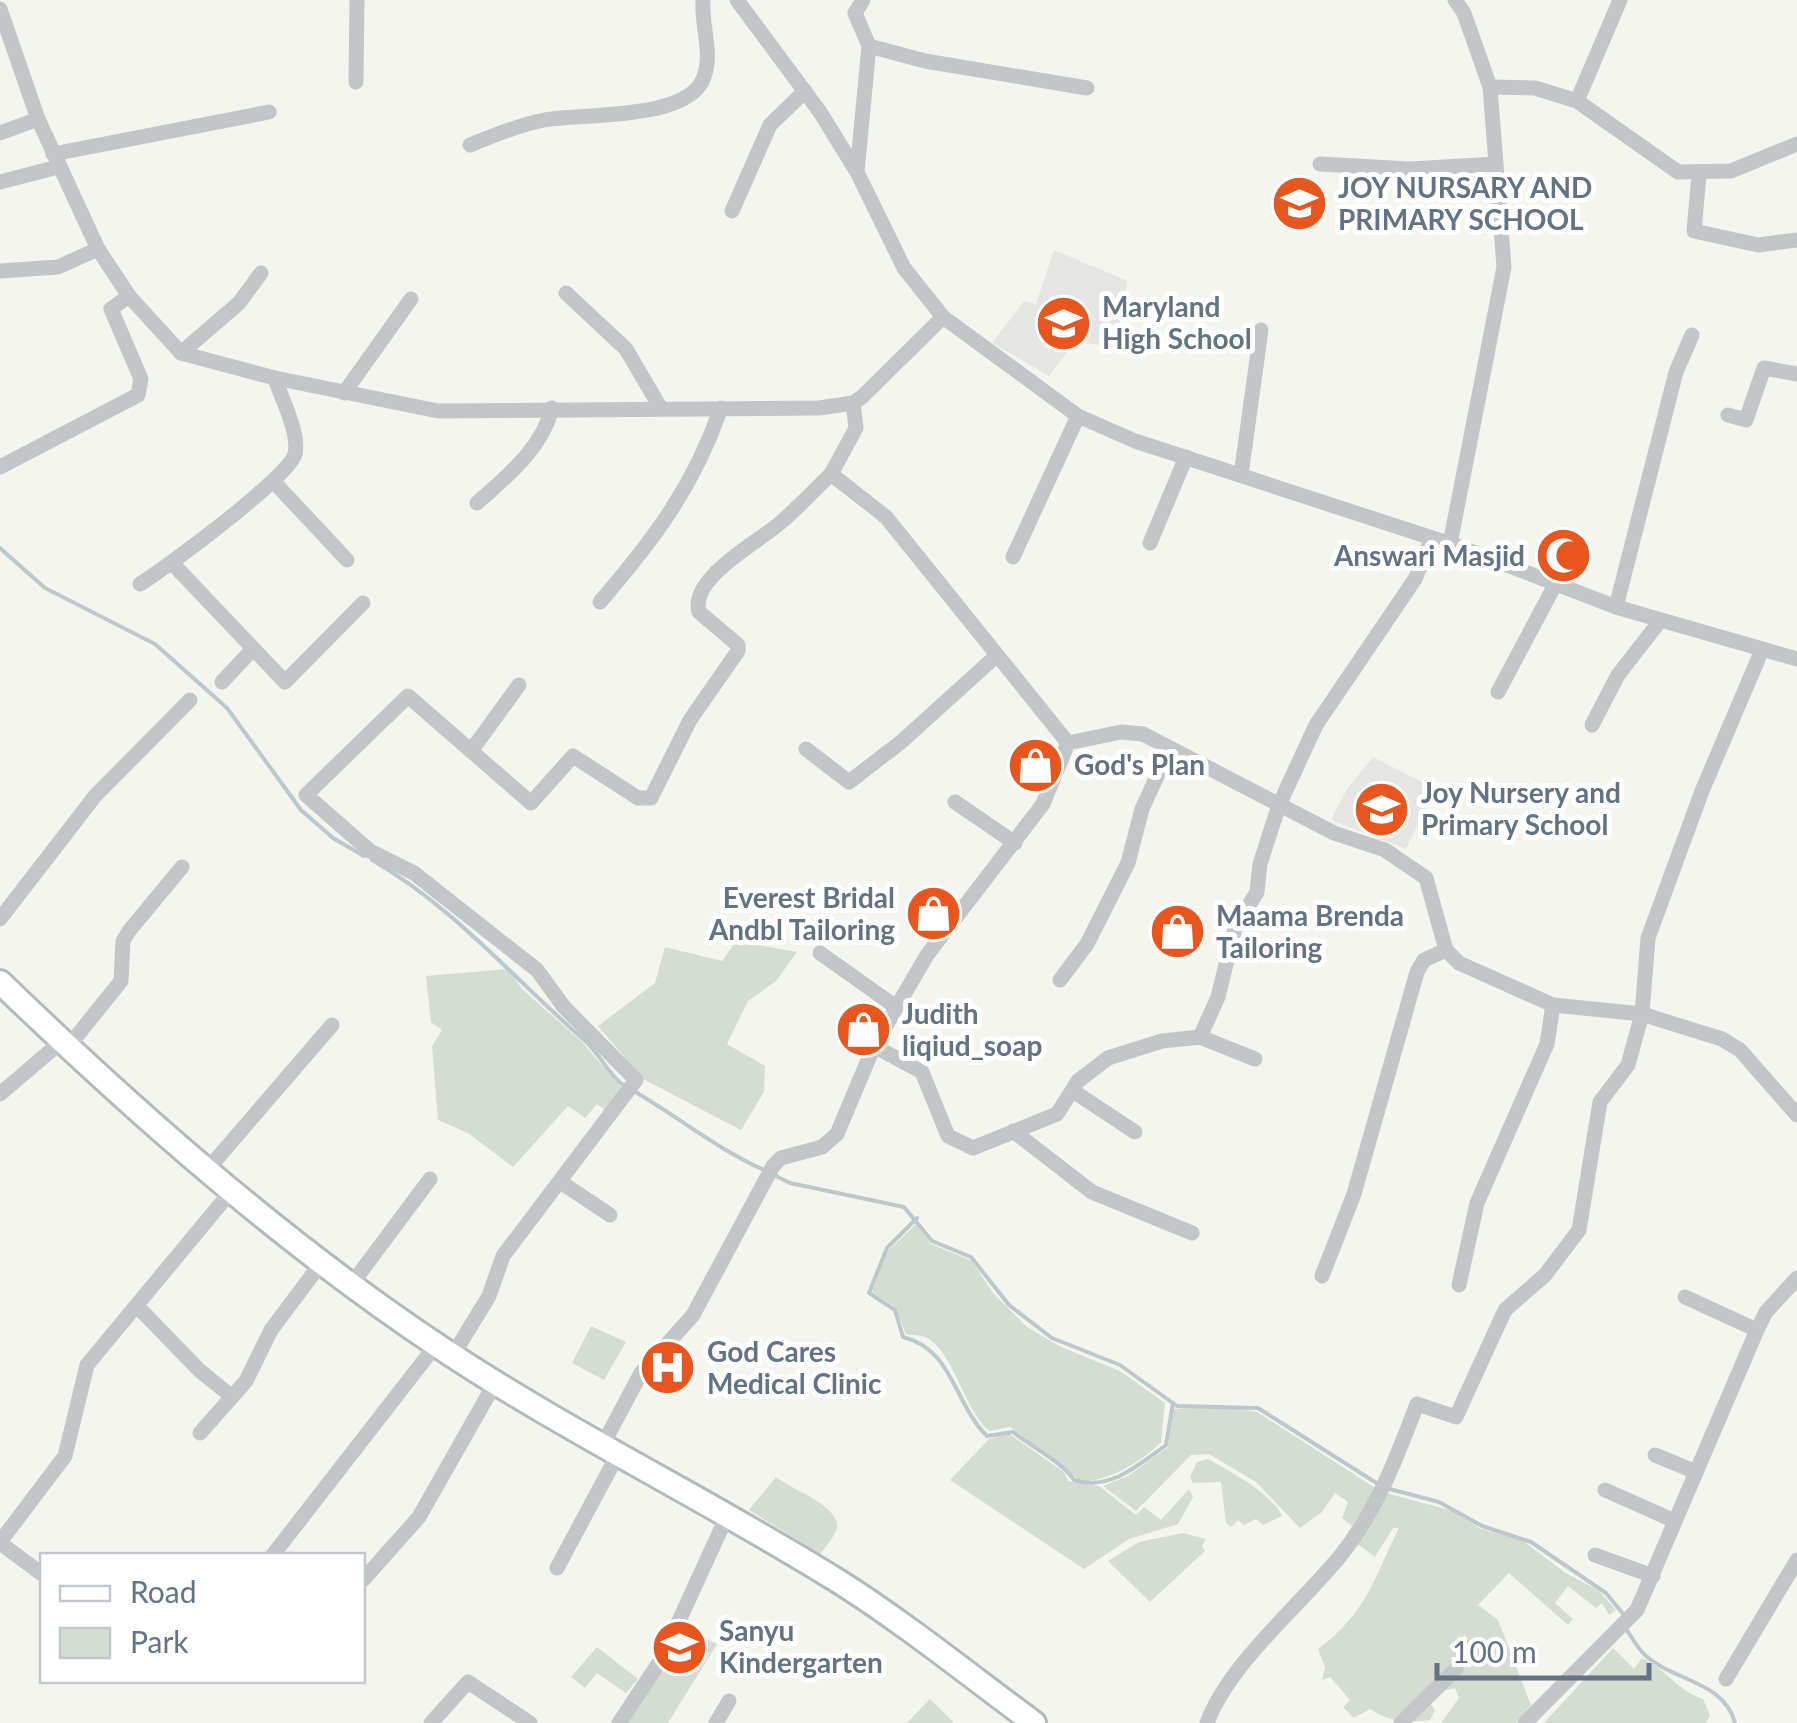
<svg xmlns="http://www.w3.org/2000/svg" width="1797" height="1723" font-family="Lato,sans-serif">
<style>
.built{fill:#e5e6e4}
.green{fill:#d5dcd1}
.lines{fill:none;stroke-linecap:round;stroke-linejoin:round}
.stream{stroke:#bdc8cd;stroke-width:4}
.secondary-casing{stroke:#b4b9be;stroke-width:28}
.street{stroke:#c2c6c9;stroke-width:15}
.secondary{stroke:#fff;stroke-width:22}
.labels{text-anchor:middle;stroke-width:10;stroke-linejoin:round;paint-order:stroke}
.poi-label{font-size:28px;font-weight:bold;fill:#637383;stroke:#fff;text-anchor:start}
</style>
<rect width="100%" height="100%" fill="#f5f5f0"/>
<!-- built -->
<g class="built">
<path d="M1054,250L1128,281L1115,347L1075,342L1049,376L992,343L1024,301L1036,304Z"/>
<path d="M1373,757L1436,789L1406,849L1331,820L1347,789Z"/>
</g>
<!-- green -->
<g class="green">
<path d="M736,941L797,952L776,981L748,1001L727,1044L765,1066L764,1092L741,1130L643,1079L598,1026L655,983L665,947L722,961Z"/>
<path d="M508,969L522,989L582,1042L622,1088L606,1111L597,1104L585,1118L568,1106L513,1167L468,1133L438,1120L432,1046L442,1030L431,1022L426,976Z"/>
<path d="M916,1224L931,1244L972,1261L993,1293L1027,1327L1061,1347L1120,1371L1165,1403L1161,1442C1144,1460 1104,1485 1079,1480L1010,1427L990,1431C964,1413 952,1342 921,1336C916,1335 911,1336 906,1334L895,1307L872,1292L887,1252Z"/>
<path d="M591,1326L626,1342L604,1380L572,1363Z"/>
<path d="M1225,1406L1257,1412L1377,1489L1352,1526L1342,1518L1348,1502L1335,1493L1322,1512L1300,1528L1256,1482L1209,1454L1191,1455L1136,1511L1103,1486L1128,1476L1168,1447L1173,1409Z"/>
<path d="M1008,1433L1064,1472L1068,1481L1099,1486L1136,1515L1144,1507L1161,1520L1189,1489L1193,1497L1178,1524L1129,1539L1084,1569L950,1480L989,1439Z"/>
<path d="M1208,1459C1228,1470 1274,1495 1282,1516L1263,1525L1256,1519L1244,1525L1238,1520L1231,1527L1226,1523L1221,1482L1193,1483L1190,1477L1197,1462Z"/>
<path d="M776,1477C790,1489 839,1505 837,1527C836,1535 825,1547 820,1554L749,1510Z"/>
<path d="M1386,1493L1453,1511L1481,1529L1522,1540L1564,1572L1599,1591L1616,1610L1609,1615L1602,1603L1596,1608L1568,1586L1555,1603L1573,1619L1568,1625L1509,1573L1478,1605L1498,1620L1531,1705L1516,1723H1441L1459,1698L1455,1688L1441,1691L1430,1703L1435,1710L1430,1720C1406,1723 1390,1722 1370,1709L1354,1718L1343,1707L1350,1700L1330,1677L1322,1680L1325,1667L1318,1649C1366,1614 1374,1578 1399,1528H1393L1375,1557L1356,1543Z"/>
<path d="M1183,1533L1206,1539L1202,1546L1205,1551L1150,1602L1108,1561L1139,1542Z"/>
<path d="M685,1628L717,1644L668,1723H622L661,1674Z"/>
<path d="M597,1647L638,1679L626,1693L597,1673L585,1688L571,1677Z"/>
<path d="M1613,1648L1634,1669L1642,1658C1667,1670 1678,1691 1703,1699L1710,1715L1706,1723H1544Z"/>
<path d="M930,1699L954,1723H907Z"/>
</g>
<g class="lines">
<!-- stream -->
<g class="stream">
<path d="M0,548L45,588L155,644L227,708L301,810L333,838L364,856"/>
<path d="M372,860C454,907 514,979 583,1039C599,1052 608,1074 623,1085"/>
<path d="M632,1090C677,1116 717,1149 764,1170"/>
<path d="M772,1174L790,1183L904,1207L932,1241L971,1257L1009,1305L1052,1338L1120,1365L1177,1406L1258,1408L1378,1484"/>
<path d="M917,1218L887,1248L869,1293L895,1310L903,1337C953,1349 954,1404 987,1436L1013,1432C1032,1447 1062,1462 1074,1480C1109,1492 1140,1464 1166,1445L1173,1403"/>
<path d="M1386,1488L1439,1502L1482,1526L1531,1542L1606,1593L1624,1615"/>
<path d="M1626,1629C1632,1637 1637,1648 1645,1655C1673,1681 1724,1681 1735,1723"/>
</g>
<defs>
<path id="secondary" d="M0,982C137,1114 283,1243 441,1348C569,1433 708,1500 838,1581C906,1624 969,1675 1034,1723"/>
</defs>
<!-- secondary casing -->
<use href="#secondary" class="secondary-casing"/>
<!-- street -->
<g class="street">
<path d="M737,0L820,112L857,172L904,268L943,317L1078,416L1135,441L1463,548L1616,607L1797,659"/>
<path d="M863,0L855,13L869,46"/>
<path d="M0,9L38,119L98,249L129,296L181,353L275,378L438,411L819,408L853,403L862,397L943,317"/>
<path d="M356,82L357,0"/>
<path d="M1490,87L1535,88L1577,101L1678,172L1731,171L1797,144"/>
<path d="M1577,101L1620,0"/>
<path d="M0,133L38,119"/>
<path d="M470,145C494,135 519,125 544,120C582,113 689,121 704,77C713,52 701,26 703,0"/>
<path d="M53,154L269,112"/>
<path d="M1320,164L1410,169L1496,164"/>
<path d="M857,172L869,46L925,61L1087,88"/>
<path d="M1699,175L1694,231L1758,245L1797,240"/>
<path d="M0,182L58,167"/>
<path d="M732,211L770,125L805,91"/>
<path d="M0,271L58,267L98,249"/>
<path d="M566,293L626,349L660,407"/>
<path d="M181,353L239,303L261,273"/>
<path d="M344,393L411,299"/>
<path d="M853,403L856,428L831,474L886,517L1068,743"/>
<path d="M1728,415L1746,420L1764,368L1797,374"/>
<path d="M0,467L138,395L141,379L111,309L129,296"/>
<path d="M1241,475L1261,330"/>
<path d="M274,482L347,560"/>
<path d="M477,503C507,476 542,449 552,408"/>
<path d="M1150,543L1186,457"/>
<path d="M1450,544L1504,267L1490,87L1464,13L1455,0"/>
<path d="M1013,557L1078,416"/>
<path d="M173,564L285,682L363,603"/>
<path d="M140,584C166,568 289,477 295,454C300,433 281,398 275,378"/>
<path d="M600,602C654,539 693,488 721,408"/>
<path d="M1616,607L1676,372L1692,335"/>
<path d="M222,682L253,649"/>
<path d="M1498,692L1556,583"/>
<path d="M1592,725L1618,675L1660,621"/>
<path d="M806,749L849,782L901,742L995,657"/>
<path d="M471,751L519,685"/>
<path d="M955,802L1015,843"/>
<path d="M0,919L95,796L190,700"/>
<path d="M820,953L896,1007"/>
<path d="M1060,980L1087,944L1128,863L1142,809L1169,750"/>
<path d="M1200,1037L1255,1059"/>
<path d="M874,1046L922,1072L948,1136L973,1148L1057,1114L1078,1081L1108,1058L1162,1041L1200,1037L1218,997L1235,928L1257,892L1260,864L1279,805L1316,725L1415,579L1432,538"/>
<path d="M68,1047L121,981L123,941L129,931L182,867"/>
<path d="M1073,1091L1135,1132"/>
<path d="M0,1094L62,1041"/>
<path d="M1013,1131L1092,1192L1192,1233"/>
<path d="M208,1169L332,1025"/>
<path d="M562,1183L610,1215"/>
<path d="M1322,1276L1354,1194L1417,972L1424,960L1446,950"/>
<path d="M351,1285L430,1179"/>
<path d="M1459,1285L1477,1203L1547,1044L1553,1005"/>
<path d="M1685,1297L1757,1330"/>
<path d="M137,1306L199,1370L231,1396"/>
<path d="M453,1355L489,1296L503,1256L636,1080L564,1007L537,970L414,873L370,851L306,795L408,696L531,803L573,756L638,798H651L690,720L738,651V645L699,612C689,578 760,541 780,523C798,508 814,490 831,474"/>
<path d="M200,1433L246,1381L271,1330L322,1262"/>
<path d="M601,1448L641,1373L693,1315L773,1166L781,1158L822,1147L837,1134L874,1046L927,955L1043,804L1068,743L1121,732L1143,734L1334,833L1385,850L1426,878L1446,950L1459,963L1553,1005L1642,1014L1722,1039L1740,1050L1797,1115"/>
<path d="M1655,1455L1696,1472"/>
<path d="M1605,1490L1675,1521"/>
<path d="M0,1542L65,1456L87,1365L233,1189"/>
<path d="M0,1543L42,1574"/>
<path d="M1595,1555L1653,1576"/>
<path d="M272,1556L436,1345"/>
<path d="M557,1568L617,1456"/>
<path d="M363,1580L419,1517L495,1383"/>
<path d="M1726,1679L1797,1560"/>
<path d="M431,1723L468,1682L530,1723"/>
<path d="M619,1723L661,1660L727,1516"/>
<path d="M716,1723L729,1701"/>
<path d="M1207,1723C1230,1662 1300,1606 1341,1555C1377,1510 1397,1457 1417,1404L1456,1417L1505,1310L1545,1275L1579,1230L1600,1102L1628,1065L1642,1014L1648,938L1702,791L1762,650"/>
<path d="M1401,1723L1456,1669"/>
<path d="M1525,1723L1637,1610L1757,1330L1766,1312L1797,1278"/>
</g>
<!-- secondary -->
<use href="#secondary" class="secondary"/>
</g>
<!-- icons -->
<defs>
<symbol id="school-disc" viewBox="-11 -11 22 22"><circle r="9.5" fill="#e8561d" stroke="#fff"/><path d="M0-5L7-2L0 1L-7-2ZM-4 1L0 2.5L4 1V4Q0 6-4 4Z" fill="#fff"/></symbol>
<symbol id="mosque-disc" viewBox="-11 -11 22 22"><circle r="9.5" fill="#e8561d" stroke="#fff"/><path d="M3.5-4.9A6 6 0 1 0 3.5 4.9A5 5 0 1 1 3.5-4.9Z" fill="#fff"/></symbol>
<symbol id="shop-disc" viewBox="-11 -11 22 22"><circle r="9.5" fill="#e8561d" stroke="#fff"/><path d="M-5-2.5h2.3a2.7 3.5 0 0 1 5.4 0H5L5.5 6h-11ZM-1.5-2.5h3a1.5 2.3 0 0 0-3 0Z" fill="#fff"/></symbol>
<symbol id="hospital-disc" viewBox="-11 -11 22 22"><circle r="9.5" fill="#e8561d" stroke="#fff"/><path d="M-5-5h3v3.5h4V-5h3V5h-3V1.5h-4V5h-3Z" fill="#fff"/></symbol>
</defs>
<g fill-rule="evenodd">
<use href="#school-disc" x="1268" y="172" width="63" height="63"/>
<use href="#school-disc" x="1032" y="292" width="63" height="63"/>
<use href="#mosque-disc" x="1532" y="524" width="63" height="63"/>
<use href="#shop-disc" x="1004" y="734" width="63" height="63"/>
<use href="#school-disc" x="1350" y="778" width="63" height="63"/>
<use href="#shop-disc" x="902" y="882" width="63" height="63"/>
<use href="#shop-disc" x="1146" y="900" width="63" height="63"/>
<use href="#shop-disc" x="832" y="998" width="63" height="63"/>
<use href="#hospital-disc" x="636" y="1336" width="63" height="63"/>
<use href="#school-disc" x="648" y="1616" width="63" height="63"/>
</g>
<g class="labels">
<!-- poi labels -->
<g class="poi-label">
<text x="1338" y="198">JOY NURSARY AND<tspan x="1338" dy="32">PRIMARY SCHOOL</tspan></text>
<text x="1102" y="317">Maryland<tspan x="1102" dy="32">High School</tspan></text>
<text x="1525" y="566" text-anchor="end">Answari Masjid</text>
<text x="1074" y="775">God's Plan</text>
<text x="1421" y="803">Joy Nursery and<tspan x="1421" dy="32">Primary School</tspan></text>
<text x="895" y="908" text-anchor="end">Everest Bridal<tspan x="895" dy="32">Andbl Tailoring</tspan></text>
<text x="1216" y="926">Maama Brenda<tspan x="1216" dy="32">Tailoring</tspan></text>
<text x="902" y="1024">Judith<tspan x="902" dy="32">liqiud_soap</tspan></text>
<text x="707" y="1362">God Cares<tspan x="707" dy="32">Medical Clinic</tspan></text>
<text x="719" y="1641">Sanyu<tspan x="719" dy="32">Kindergarten</tspan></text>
</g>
</g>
<!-- legend -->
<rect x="40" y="1553" width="325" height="130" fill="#ffffff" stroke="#c1c7cd" stroke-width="2.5"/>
<rect x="60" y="1586" width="50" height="15" fill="#ffffff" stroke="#c1c7cd" stroke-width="2.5"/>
<text x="130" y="1603" font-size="30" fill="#637383">Road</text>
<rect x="60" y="1628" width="50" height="30" fill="#d5dcd1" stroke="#c1c7cd" stroke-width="2.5"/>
<text x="130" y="1653" font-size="30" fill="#637383">Park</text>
<!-- scale -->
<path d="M1437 1663v15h212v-15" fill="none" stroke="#637383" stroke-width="5"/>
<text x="1452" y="1663" font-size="30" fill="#637383" stroke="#ffffff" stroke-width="8" paint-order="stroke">100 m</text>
</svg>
